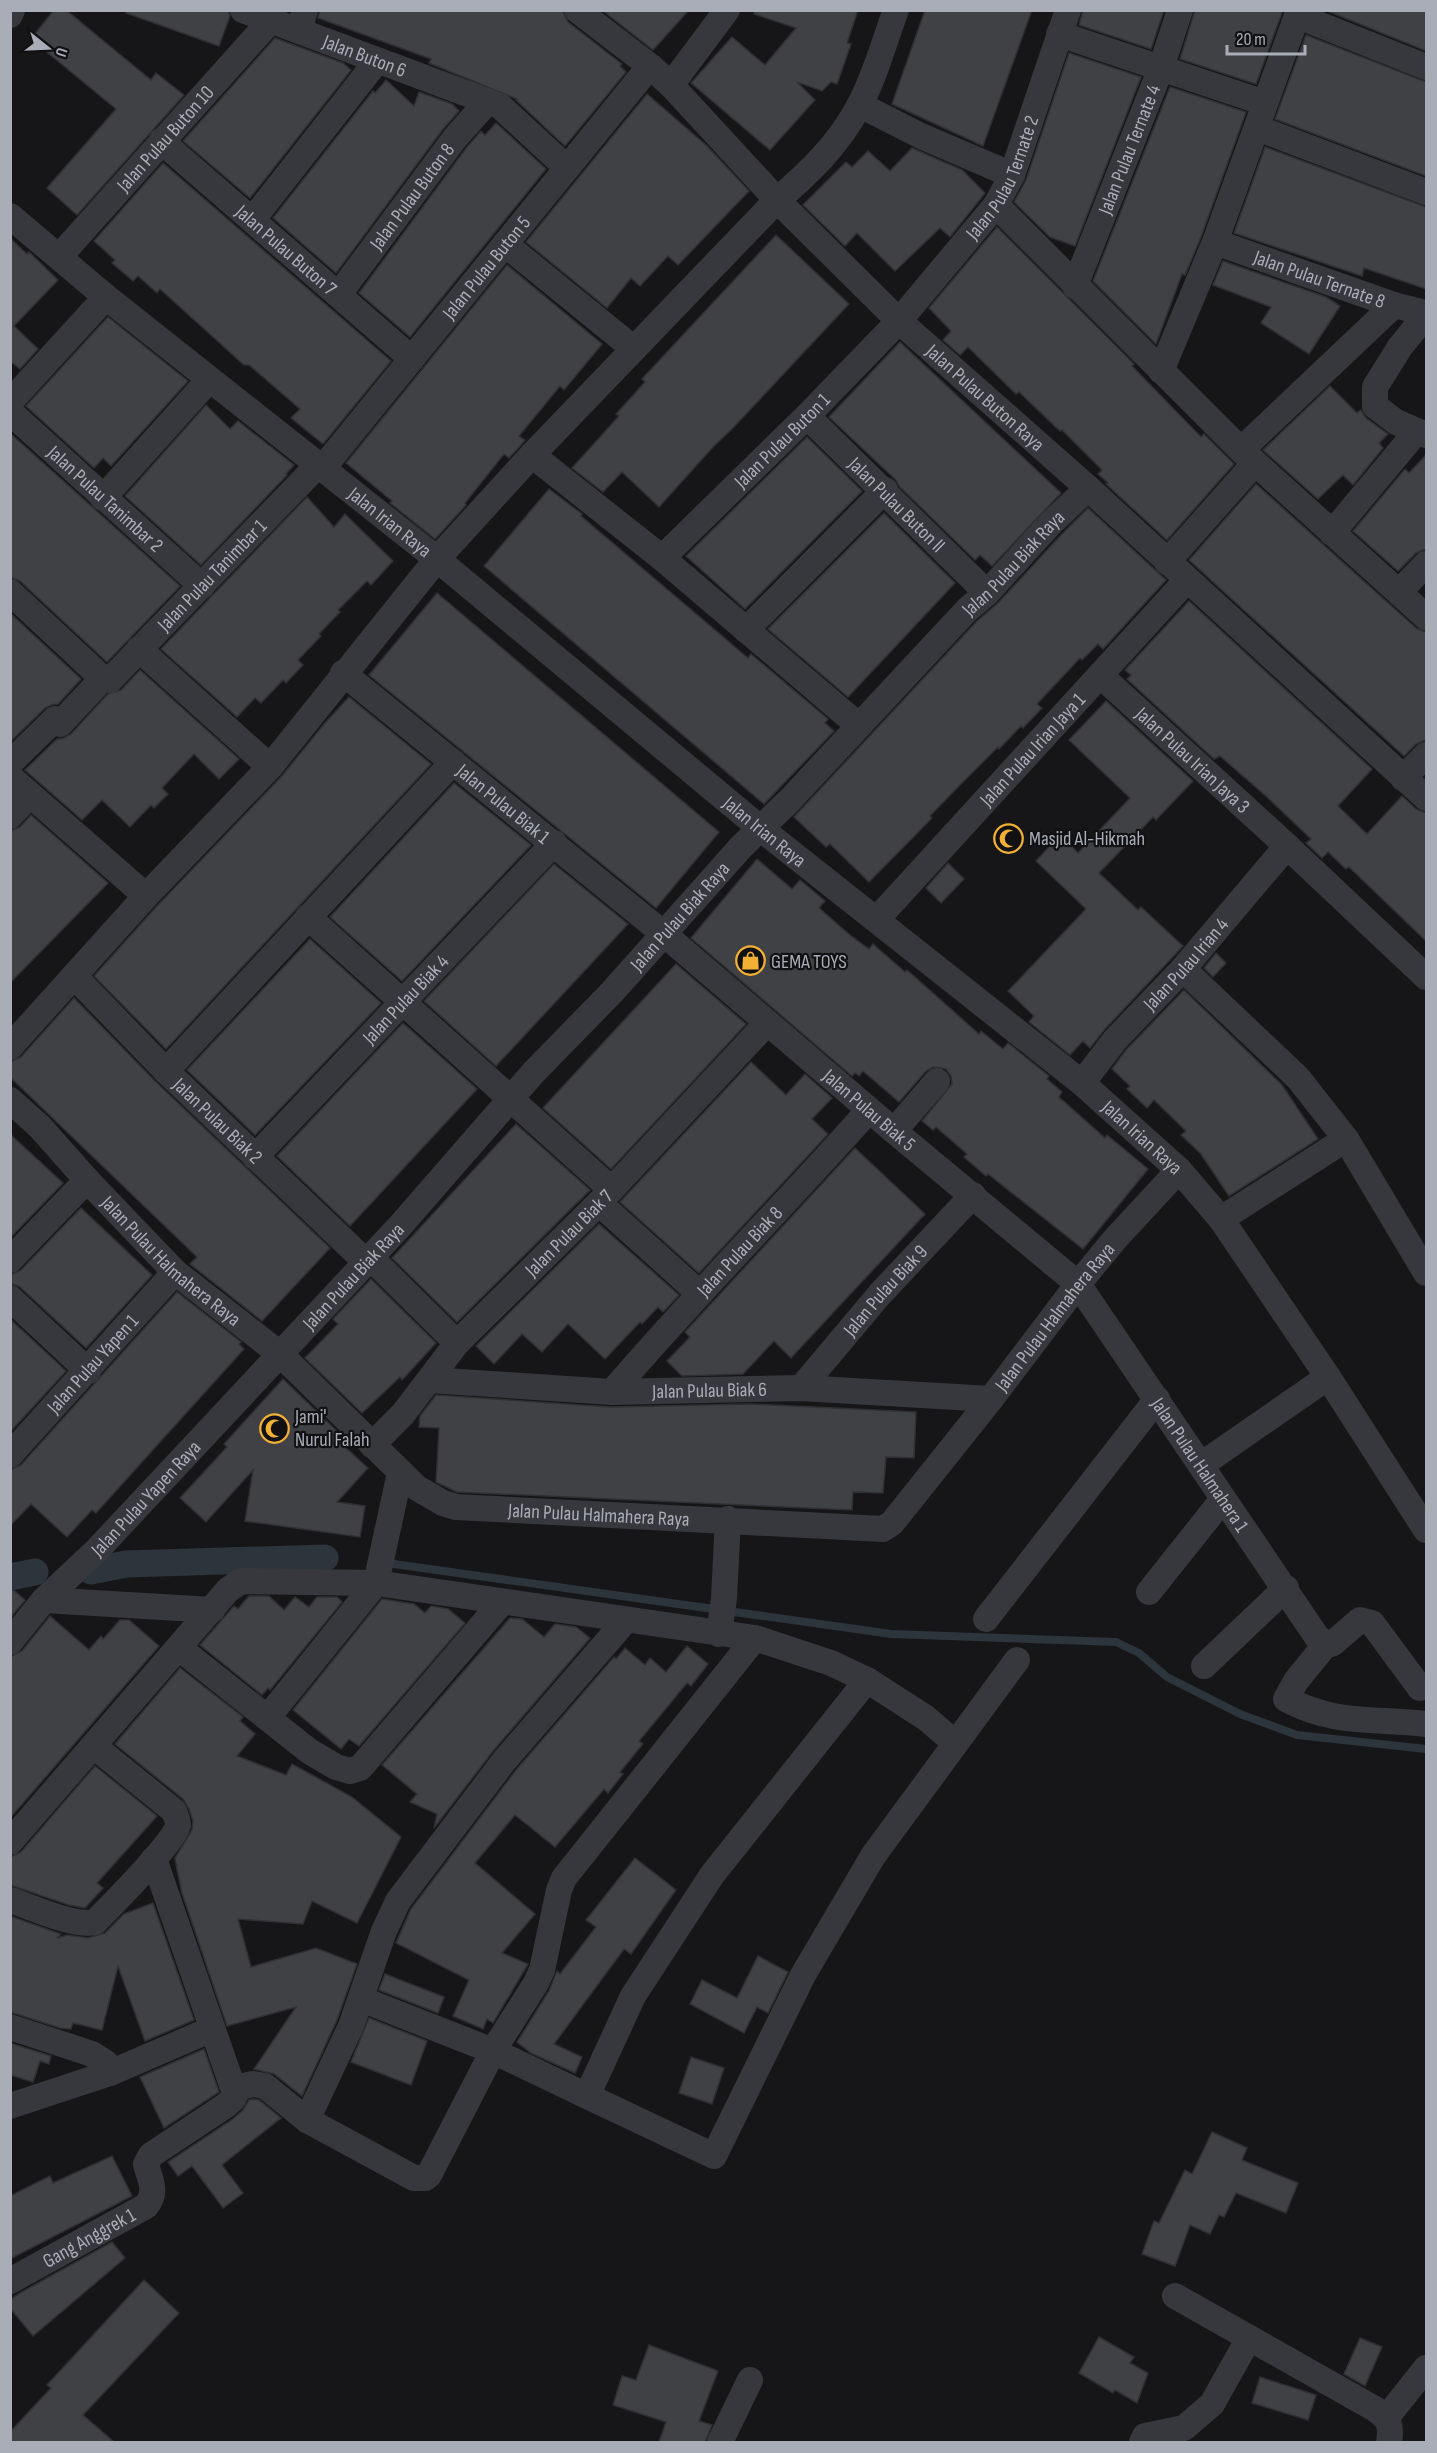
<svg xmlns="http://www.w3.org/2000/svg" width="1437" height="2453" font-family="'Sofia Sans Condensed',sans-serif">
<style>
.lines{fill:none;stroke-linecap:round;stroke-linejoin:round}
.stream{stroke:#2c353c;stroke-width:8}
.canal{stroke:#2c353c;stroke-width:27}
.building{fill:#404145;stroke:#303034;stroke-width:1.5}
.minor{stroke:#37383d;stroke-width:26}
.labels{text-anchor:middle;stroke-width:4.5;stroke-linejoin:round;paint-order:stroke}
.street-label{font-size:20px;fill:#a8adb8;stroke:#111113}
.poi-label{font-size:20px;fill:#a8adb8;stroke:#111113;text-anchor:start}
</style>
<rect width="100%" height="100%" fill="#161618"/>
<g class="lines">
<!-- stream -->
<path class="stream" d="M394,1564L891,1634L1116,1642L1139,1653L1167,1677L1240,1714L1297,1735L1426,1749"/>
<!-- canal -->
<g class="canal">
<path d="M91,1571L126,1564L325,1558"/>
<path d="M10,1577L35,1572"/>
</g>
</g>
<!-- building -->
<g class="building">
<path d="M54,10H66L151,80L156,73L184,95L77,215L47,188L116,109L31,39Z"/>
<path d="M127,10H228L230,16L219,46L126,13Z"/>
<path d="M320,10H562L568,22L622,64L620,66L626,72L565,146L516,100L517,99L429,63L431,59L318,18Z"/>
<path d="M602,10H689L653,50Z"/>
<path d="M754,10H858L847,43L851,44L837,84L831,82L822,91L797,82L815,100L770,150L691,83L732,37L765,65L796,28L754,14Z"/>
<path d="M925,10H1032L983,146L892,104Z"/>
<path d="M1083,10H1164L1151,49L1079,25Z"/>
<path d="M1195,10H1283L1256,84L1180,59Z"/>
<path d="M1325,10H1426V51Z"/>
<path d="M1306,35L1426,82V176L1275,119Z"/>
<path d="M275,38L343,63L351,70L250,198L183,141Z"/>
<path d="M1069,53L1141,77L1075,246L1050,237L1014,202L1026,180Z"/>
<path d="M386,80L414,106L419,92L452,104L459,111L443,129L336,273L273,218L373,91L375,93Z"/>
<path d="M1170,87L1246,112L1201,237L1185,275L1182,274L1156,344L1093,281Z"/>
<path d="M647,94L707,146L749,191L678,265L668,256L640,286L631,278L607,308L526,242Z"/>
<path d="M496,123L546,169L410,337L359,293L467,147L481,131L485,135Z"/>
<path d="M1265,147L1426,207V289L1364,268L1362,276L1234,233Z"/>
<path d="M912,148L962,170L985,193L950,237L940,228L895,271L857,233L845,246L803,205L846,162L852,167L868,151L890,171Z"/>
<path d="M163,163L391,361L323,444L291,418L300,409L249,365H244L160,289L157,293L138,276L133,281L112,263L115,260L94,241Z"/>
<path d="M997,227L1134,364L1132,366L1201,437L1204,434L1234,464L1167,540L1106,484L1108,483L1098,474L1102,470L1062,430L1060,431L1019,392L1016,394L968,347L960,355L943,340L951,331L929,308Z"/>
<path d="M776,235L849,304L732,429L714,446L659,507L622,472L603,492L572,468L619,416L616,414L645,382L642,379Z"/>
<path d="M10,238L27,254L29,252L58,280L14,326L38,349L20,369L10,361Z"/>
<path d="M1223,261L1326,297L1340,306L1309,354L1261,323L1271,307L1213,285Z"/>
<path d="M507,265L602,344L564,390L560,386L519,436L525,440L521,445L509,458L504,454L465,503L466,505L435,539L390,503L392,501L346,463Z"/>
<path d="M108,317L188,381L111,466L103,458L94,468L26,406Z"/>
<path d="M900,342L1061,493L992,566L980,555L975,560L899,486L896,480L829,417Z"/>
<path d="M1330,386L1357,413L1361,410L1366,418L1388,434L1379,443L1383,448L1353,485L1343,475L1318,499L1263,450Z"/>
<path d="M206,405L230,429L238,421L294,465L286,474L287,475L201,565L125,496Z"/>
<path d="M10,433L180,586L107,662L20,581L10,577Z"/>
<path d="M807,437L862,491L745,609L686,556Z"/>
<path d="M1426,455V549L1416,553L1398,571L1353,531L1405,469L1409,473Z"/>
<path d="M1256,484L1416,628L1426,632V740L1416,744L1404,756L1189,560Z"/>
<path d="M549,489L582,514L581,516L748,658L751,654L828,719L825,723L834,731L764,804L484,566Z"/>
<path d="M307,497L334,527L345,514L393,561L371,585L367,581L338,610L340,612L319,634L321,636L298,660L303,665L286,683L283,680L261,703L255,698L237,717L161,649Z"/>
<path d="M1088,508L1166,580L1103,649L1098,644L1082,660L1080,658L1037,704L1042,708L1023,728L1021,726L999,749L998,747L959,786L930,816L932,818L869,882L830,844L826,847L794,817L977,621L998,603L1061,535Z"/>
<path d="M884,513L955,583L848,697L768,629Z"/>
<path d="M437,593L719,832L656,908L369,675Z"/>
<path d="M1189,601L1372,769L1338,806L1367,834L1402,796L1416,809L1426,813V941L1349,867L1346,869L1328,852L1322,858L1306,843L1311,839L1267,797L1220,756L1214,759L1127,679L1131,675L1125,670Z"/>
<path d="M10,613L81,679L58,704L51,705L45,708L10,742Z"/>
<path d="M140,670L239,759L219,779L194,754L162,788L168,794L154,808L151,805L130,827L102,800L82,820L25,770L57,739L64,738L71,734L108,694L121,690Z"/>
<path d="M349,697L431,764L166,1049L94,976L157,906L281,777L325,723Z"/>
<path d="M1106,701L1193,781L1156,820L1153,817L1099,873L1138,910L1141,907L1183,946L1104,1030L1090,1048L1083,1041L1070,1055L1029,1022L1034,1016L1008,991L1086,909L1036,861L1060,835L1078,853L1130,798L1069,740Z"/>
<path d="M454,783L531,845L402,981L330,917Z"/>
<path d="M31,815L108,883L10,983V831L20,827Z"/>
<path d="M757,859L792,889L800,880L825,901L819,908L850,935L869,949L873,944L905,972L907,970L979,1034L981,1031L1003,1049L1008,1043L1049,1076L1047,1079L1062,1092L1059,1097L1105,1138L1107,1135L1148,1169L1083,1249L988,1174L986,1176L964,1157L967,1154L936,1127L933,1130L922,1121L952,1084L951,1076L946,1069L933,1067L926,1071L899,1102L863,1071L859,1076L855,1073L852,1076L691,938Z"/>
<path d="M948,863L964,879L941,903L926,888Z"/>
<path d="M554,864L628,924L496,1066L424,1001Z"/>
<path d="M310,939L381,1003L255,1135L187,1070Z"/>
<path d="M1216,953L1226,963L1213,977L1204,968Z"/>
<path d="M676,964L746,1024L611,1169L543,1108Z"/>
<path d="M1184,990L1282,1085L1318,1139L1229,1196L1201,1154L1181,1135L1186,1131L1154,1100L1147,1108L1127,1089L1130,1086L1112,1069L1126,1050Z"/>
<path d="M74,998L155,1081L330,1248L262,1321L190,1264L197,1257L10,1077V1062L21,1057Z"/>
<path d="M403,1023L477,1089L350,1226L277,1156Z"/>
<path d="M751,1062L786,1095L805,1074L832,1098L812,1119L828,1134L699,1273L620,1202Z"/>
<path d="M516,1124L590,1190L457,1322L392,1258Z"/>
<path d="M10,1134L63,1183L10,1238Z"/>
<path d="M855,1148L925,1214L791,1358L774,1341L743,1374L682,1376L667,1361L690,1337L685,1332Z"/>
<path d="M81,1208L152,1275L86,1348L20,1287L10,1283V1275L21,1270Z"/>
<path d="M599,1224L679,1295L663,1312L658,1307L642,1324L640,1322L605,1359L568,1324L542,1352L522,1334L494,1364L476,1346Z"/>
<path d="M371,1279L436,1343L402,1380L400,1377L362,1413L305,1358L338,1324L333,1319Z"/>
<path d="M177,1292L241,1342L239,1344L244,1349L96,1513L92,1510L67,1537L31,1504L10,1526V1470L21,1465Z"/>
<path d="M10,1319L66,1371L10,1432Z"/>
<path d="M283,1379L341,1435L337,1440L368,1468L337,1502L365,1506L360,1537L245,1521L253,1470L206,1522L180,1498L227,1447L224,1444Z"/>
<path d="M436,1395L611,1407L749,1404L916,1412L914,1458L886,1457L883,1493L853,1492L852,1510L457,1492L436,1482L439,1428L419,1427L420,1416Z"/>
<path d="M10,1587L25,1600L10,1618Z"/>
<path d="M249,1596H269L284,1610L295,1597L309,1607L317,1597H337L342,1602L270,1690L268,1688L262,1695L200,1645L234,1606L238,1609Z"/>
<path d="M382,1599L414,1604L425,1613L431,1606L448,1609L465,1623L359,1746L349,1739L341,1749L293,1710Z"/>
<path d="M50,1616L89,1650L101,1636L103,1639L120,1620H129L159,1646L10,1818V1657L22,1651Z"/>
<path d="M510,1618L522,1619L544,1637L555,1624L576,1627L590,1638L493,1751L434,1828L437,1814L410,1802L417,1794L382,1765Z"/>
<path d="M687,1646L708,1664L691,1686L687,1683L639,1741L643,1744L620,1772L623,1774L608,1793L604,1789L555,1847L515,1815L475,1863L535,1914L502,1953L528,1964L493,2023L487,2019L483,2029L453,2016L469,1980L396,1943L411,1909L516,1770L614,1657L616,1659L625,1648L645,1665L650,1658L666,1672Z"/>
<path d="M180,1668L243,1717L240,1721L255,1734L237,1756L286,1775L292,1764L352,1797L401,1837L357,1923L312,1901L303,1924L238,1919L251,1967L316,1948L357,1964L337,2020L302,2096L274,2074L254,2069L296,2007L227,2026L182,1893L177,1869L175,1858L192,1830L193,1821L189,1809L183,1799L115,1744Z"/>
<path d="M95,1766L157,1816L97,1883L103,1888L85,1908L69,1905L10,1885V1857L21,1852Z"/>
<path d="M635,1858L676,1890L631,1954L624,1949L554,2044L582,2057L575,2073L531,2053L517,2042L549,1991L557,1971L560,1974L596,1927L586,1920Z"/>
<path d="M153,1903L194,2020L145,2041L118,1966L102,2030L73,2023L71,2029L60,2028L10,2012V1916L61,1934L57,1938L67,1935L88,1938L105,1933L124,1914Z"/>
<path d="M758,1956L788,1972L768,2013L757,2007L744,2033L690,2004L702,1980L737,1998Z"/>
<path d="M385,1974L444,1997L438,2013L379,1990Z"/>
<path d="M369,2018L427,2041L411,2085L351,2062Z"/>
<path d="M10,2043L51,2056L49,2064L40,2061L33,2082L10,2075Z"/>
<path d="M204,2049L219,2092L164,2128L140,2077Z"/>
<path d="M691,2057L724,2068L712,2104L679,2093Z"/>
<path d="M253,2099L259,2100L281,2118L222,2165L243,2193L223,2208L192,2166L178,2176L168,2162L233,2119L243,2110L249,2100Z"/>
<path d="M1212,2132L1247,2148L1242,2160L1298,2183L1286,2213L1236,2193L1224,2217L1219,2215L1210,2234L1190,2225L1175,2266L1142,2254L1154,2221L1159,2223L1185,2170L1192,2174Z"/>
<path d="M112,2156L132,2196L10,2259V2196L50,2176L53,2183Z"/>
<path d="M112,2242L125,2258L33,2336L10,2308V2300L20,2293Z"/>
<path d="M144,2280L179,2313L83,2415L114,2442H10V2432L51,2388L47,2385Z"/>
<path d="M1099,2337L1134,2357L1130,2363L1148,2373L1137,2403L1115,2390L1113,2393L1079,2373Z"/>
<path d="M1360,2338L1382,2347L1365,2386L1344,2374Z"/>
<path d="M649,2345L718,2371L699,2421L712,2425L705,2442H659L666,2422L613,2405L622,2376L636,2380Z"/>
<path d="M1260,2377L1316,2395L1308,2420L1252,2403Z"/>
</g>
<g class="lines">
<!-- minor -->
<g class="minor">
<path id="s1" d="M243,10L500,106L567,168"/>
<path id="s2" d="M577,10L650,66L671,85L777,200L899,321L1088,488L1426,798"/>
<path d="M10,15L12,10"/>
<path d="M1298,16L1426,67"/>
<path d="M299,31L305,10"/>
<path d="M1059,34L1265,103"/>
<path d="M671,85L727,10"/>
<path d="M860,105L921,136L1012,175"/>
<path d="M1257,128L1426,192"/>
<path id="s3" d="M161,141L412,359"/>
<path d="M996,205L1241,450L1426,617"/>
<path id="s4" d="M10,216L106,297L437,559L760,828L1082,1083L1179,1170L1221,1219L1328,1377L1426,1530"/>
<path d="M253,219L377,61"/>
<path id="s5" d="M1215,242L1394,305L1426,313"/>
<path d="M505,244L634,349"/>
<path id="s6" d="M59,257L271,20"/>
<path id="s7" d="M1075,286L1161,68L1180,10"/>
<path id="s8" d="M339,294L455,138L488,101"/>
<path d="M1426,315L1400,347L1375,387V406L1396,422L1426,435"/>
<path d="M1161,371L1215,242L1299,10"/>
<path d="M10,402L106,297"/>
<path id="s9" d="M10,412L202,586"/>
<path id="s10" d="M807,416L987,593"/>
<path d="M1241,450L1394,305"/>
<path d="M532,455L662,558L858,725"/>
<path id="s11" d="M322,469L650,66"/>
<path d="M103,498L209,380"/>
<path d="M1332,533L1417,431"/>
<path id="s12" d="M662,558L807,416L899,321L996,205L1012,175L1068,10"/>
<path d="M1167,562L1255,463"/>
<path id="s13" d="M10,592L99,675L110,680L317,466"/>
<path d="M1399,592L1426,564"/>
<path d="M746,630L885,490"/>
<path d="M139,649L270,767"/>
<path id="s14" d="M343,673L664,934L894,1131L1078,1284L1317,1637L1326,1644"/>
<path id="s15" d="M1100,675L1287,846L1426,977"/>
<path d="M10,763L55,719L60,724L103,678"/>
<path d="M10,777L146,896"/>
<path d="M1403,778L1426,755"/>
<path d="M10,816L30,795"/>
<path d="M308,917L611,1189"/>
<path id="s16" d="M877,919L1187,580"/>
<path d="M1183,969L1298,1078L1346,1139L1426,1273"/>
<path id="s17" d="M74,976L166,1071L365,1261"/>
<path d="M10,1047L146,896L270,767L437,559L532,455L777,200C809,173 839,144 859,106C875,77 884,42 896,10"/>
<path d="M166,1071L453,762"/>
<path id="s18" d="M1082,1083L1115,1040L1183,969L1287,846"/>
<path id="s19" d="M10,1100L40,1127L87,1180L175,1272L280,1354L417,1488L443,1503L456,1507L883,1529L892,1523L991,1399L1078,1284L1116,1238L1179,1170"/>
<path d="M894,1131L937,1081"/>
<path id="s20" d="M255,1157L554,843"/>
<path d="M599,1203L699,1293"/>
<path d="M1221,1219L1346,1139"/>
<path d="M370,1257L457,1343"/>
<path d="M10,1260L87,1180"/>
<path d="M10,1298L88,1371"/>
<path id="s21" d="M430,1380L612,1392L801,1388L991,1399"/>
<path id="s22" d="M801,1388L880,1294L973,1195"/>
<path id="s23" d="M612,1392C695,1295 785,1205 869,1110"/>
<path id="s24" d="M372,1445L403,1414L457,1343L599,1203L767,1023"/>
<path id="s25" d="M10,1455L175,1272"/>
<path d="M1201,1465L1328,1377"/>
<path d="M376,1583L400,1473"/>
<path d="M1149,1592L1223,1499"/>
<path d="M44,1600L212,1610"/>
<path d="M986,1619L1157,1399"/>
<path d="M719,1634L724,1598L728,1519"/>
<path id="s26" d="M10,1642L44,1600L97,1550L399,1227L533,1073L613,991L741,847L789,801L967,610L987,593L1050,524L1088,488"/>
<path d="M1326,1644L1296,1681L1286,1699C1334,1725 1375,1718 1426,1724"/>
<path d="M1326,1644H1332L1360,1620L1372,1623L1420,1688"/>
<path d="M179,1648L309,1751L336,1767L350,1771L360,1768L502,1602"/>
<path d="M1204,1666L1286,1588"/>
<path d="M867,1680L926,1718L955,1743"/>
<path d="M268,1717L376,1583"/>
<path d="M10,1842L228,1590L241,1581L376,1583L755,1638L831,1663L867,1680L712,1875L633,1996L587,2096L493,2051L429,2175L425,2178H414L307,2120L265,2086L253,2084L239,2087L232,2085L154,1859"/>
<path d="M10,1900C32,1907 74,1927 95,1922C109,1908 176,1841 178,1825C178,1820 176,1816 174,1811L95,1747"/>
<path d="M361,1999L493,2051L536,1983L542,1970L559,1890L564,1878L755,1638"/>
<path d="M10,2027L92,2054L106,2063L110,2073"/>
<path d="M587,2096L714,2156L803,1975L873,1856L1017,1660"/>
<path d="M10,2106L110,2073L212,2029"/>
<path d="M307,2120L351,2026L384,1931L398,1901L504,1761L626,1620"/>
<path id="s27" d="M10,2281L146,2206C158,2192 150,2180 146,2164L151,2155L225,2106L233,2099L239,2087"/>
<path d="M1175,2296L1375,2409C1389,2419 1392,2425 1389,2442"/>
<path d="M1387,2417L1426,2368"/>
<path d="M720,2442L750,2380"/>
<path d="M1142,2442L1145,2436L1184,2428L1212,2404L1249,2338"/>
</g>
</g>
<!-- icons -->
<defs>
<symbol id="mosque-ring" viewBox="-11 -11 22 22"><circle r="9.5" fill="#111113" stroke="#f2b134" stroke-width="1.5"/><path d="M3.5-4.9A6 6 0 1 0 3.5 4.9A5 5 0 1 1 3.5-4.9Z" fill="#f2b134"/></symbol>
<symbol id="shop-ring" viewBox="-11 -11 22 22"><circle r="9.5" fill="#111113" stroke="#f2b134" stroke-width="1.5"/><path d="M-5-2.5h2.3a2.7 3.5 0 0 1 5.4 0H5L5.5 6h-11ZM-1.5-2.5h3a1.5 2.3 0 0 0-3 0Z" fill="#f2b134"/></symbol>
</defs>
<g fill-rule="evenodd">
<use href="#mosque-ring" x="992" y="822" width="33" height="33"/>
<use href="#shop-ring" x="734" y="944" width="33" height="33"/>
<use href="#mosque-ring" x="258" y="1412" width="33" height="33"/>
</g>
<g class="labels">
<!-- street labels -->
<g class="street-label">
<text dy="7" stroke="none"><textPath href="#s1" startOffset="130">Jalan Buton 6</textPath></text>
<text dy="7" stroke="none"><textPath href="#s6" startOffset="159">Jalan Pulau Buton 10</textPath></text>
<text dy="7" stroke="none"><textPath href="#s7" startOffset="147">Jalan Pulau Ternate 4</textPath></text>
<text dy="7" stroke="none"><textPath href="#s12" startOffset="514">Jalan Pulau Ternate 2</textPath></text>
<text dy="7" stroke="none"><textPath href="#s8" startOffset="122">Jalan Pulau Buton 8</textPath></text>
<text dy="7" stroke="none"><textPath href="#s3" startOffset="166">Jalan Pulau Buton 7</textPath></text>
<text dy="7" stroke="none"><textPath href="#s11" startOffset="260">Jalan Pulau Buton 5</textPath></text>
<text dy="7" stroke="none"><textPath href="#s5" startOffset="111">Jalan Pulau Ternate 8</textPath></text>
<text dy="7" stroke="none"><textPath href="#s2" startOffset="564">Jalan Pulau Buton Raya</textPath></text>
<text dy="7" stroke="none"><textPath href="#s12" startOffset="168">Jalan Pulau Buton 1</textPath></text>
<text dy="7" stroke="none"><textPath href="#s9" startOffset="129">Jalan Pulau Tanimbar 2</textPath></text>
<text dy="7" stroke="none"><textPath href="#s10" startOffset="126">Jalan Pulau Buton ll</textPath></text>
<text dy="7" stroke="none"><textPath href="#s4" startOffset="488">Jalan Irian Raya</textPath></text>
<text dy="7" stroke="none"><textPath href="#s26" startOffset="1474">Jalan Pulau Biak Raya</textPath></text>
<text dy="7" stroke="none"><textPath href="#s13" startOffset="280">Jalan Pulau Tanimbar 1</textPath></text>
<text dy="7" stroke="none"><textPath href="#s16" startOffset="230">Jalan Pulau Irian Jaya 1</textPath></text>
<text dy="7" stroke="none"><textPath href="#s15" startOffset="126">Jalan Pulau Irian Jaya 3</textPath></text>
<text dy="7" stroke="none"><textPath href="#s14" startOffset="207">Jalan Pulau Biak 1</textPath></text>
<text dy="7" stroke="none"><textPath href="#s4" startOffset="974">Jalan Irian Raya</textPath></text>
<text dy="7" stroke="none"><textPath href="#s26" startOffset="988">Jalan Pulau Biak Raya</textPath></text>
<text dy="7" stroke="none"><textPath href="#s18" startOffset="158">Jalan Pulau Irian 4</textPath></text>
<text dy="7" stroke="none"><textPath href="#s20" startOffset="218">Jalan Pulau Biak 4</textPath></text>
<text dy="7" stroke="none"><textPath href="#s14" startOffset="684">Jalan Pulau Biak 5</textPath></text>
<text dy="7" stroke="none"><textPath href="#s17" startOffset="204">Jalan Pulau Biak 2</textPath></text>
<text dy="7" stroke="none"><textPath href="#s4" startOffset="1460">Jalan Irian Raya</textPath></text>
<text dy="7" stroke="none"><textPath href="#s24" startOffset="290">Jalan Pulau Biak 7</textPath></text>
<text dy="7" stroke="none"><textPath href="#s23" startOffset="190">Jalan Pulau Biak 8</textPath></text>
<text dy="7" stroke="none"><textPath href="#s19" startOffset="228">Jalan Pulau Halmahera Raya</textPath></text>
<text dy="7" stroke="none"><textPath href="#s26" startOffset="502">Jalan Pulau Biak Raya</textPath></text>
<text dy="7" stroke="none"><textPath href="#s22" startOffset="129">Jalan Pulau Biak 9</textPath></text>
<text dy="7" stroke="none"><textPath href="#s19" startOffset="1308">Jalan Pulau Halmahera Raya</textPath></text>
<text dy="7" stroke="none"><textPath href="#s25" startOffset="123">Jalan Pulau Yapen 1</textPath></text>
<text dy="7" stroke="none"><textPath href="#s21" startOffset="280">Jalan Pulau Biak 6</textPath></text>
<text dy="7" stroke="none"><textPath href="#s14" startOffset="1174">Jalan Pulau Halmahera 1</textPath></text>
<text dy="7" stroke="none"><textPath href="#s26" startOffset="198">Jalan Pulau Yapen Raya</textPath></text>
<text dy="7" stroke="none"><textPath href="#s19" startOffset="750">Jalan Pulau Halmahera Raya</textPath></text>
<text dy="7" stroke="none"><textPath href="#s27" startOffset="90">Gang Anggrek 1</textPath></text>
</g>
<!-- poi labels -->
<g class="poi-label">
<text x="1029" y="845">Masjid Al-Hikmah</text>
<text x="771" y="968">GEMA TOYS</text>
<text x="295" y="1423">Jami'<tspan x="295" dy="23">Nurul Falah</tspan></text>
</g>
</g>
<!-- border -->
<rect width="1437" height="2453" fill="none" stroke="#a8adb8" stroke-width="24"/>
<!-- north arrow -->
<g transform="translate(48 48) rotate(108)" stroke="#111113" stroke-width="4.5" paint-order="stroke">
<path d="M0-4.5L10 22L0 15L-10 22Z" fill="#a8adb8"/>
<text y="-9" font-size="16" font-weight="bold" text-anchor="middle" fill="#a8adb8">U</text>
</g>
<!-- scale -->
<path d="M1227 45v9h78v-9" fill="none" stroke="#a8adb8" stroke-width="3"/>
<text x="1236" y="45" font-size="18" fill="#a8adb8" stroke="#111113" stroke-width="4.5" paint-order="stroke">20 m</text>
</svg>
